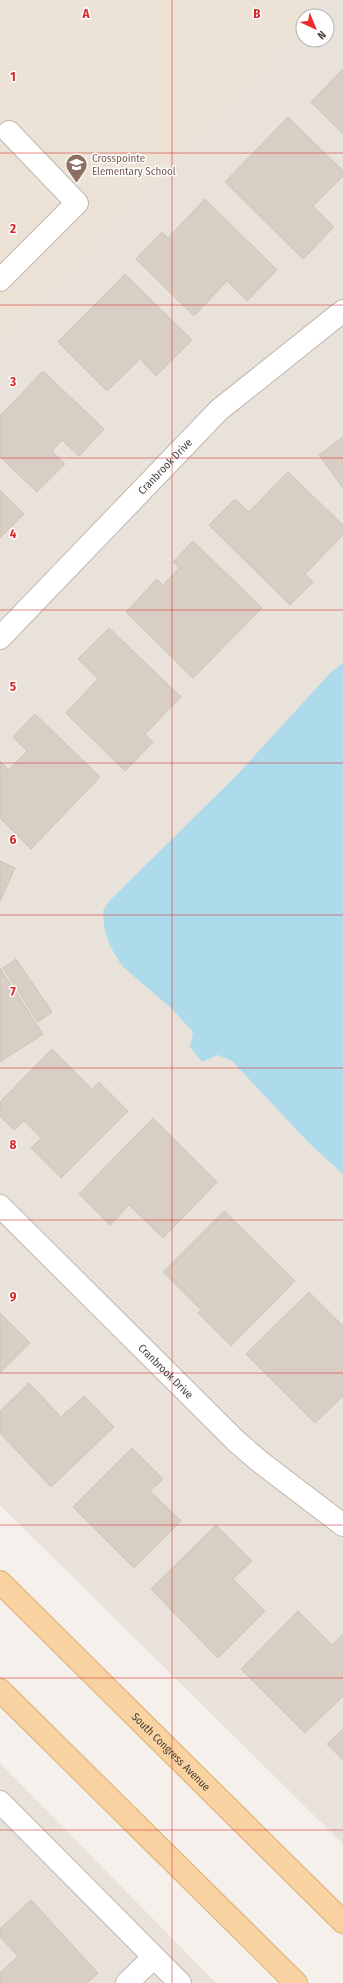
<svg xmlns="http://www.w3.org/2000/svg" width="343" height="1983" font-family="'Fira Sans Condensed',sans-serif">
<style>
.residential{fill:#e8e2da}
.education{fill:#ece3d6}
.water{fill:#addbec}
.building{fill:#d9cec4;stroke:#d0c2b5}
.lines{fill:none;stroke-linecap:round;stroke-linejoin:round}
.minor-casing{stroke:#c0b7ae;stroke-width:24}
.major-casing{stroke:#dcae71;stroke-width:24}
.minor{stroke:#fff;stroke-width:22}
.major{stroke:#f8d3a1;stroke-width:22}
.grid{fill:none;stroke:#d62828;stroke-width:1;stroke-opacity:0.55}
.labels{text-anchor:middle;stroke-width:3;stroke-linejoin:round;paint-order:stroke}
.education-label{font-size:11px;fill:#785e54;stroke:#fff;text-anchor:start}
.street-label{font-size:11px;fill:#484139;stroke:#fff}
.grid-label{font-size:13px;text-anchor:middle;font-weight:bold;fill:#d62828;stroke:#fff;stroke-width:3;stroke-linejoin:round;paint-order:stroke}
</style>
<rect width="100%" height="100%" fill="#f5f0eb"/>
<!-- residential -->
<g class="residential">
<path d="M328,0H343V1844L0,1505V342L303,26V40H327V16H313Z"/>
<path d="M0,1763L216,1983H0Z"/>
</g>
<!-- education -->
<path class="education" d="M0,0H328L313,16H303V26L0,342Z"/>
<!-- water -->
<path class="water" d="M343,663V1174L309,1143L232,1061L218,1055L202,1062L190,1047L193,1032L171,1008L122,966L110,946L104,927L103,911L109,901L237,775L331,672Z"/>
<!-- building -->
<g class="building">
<path d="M343,69V134L311,102Z"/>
<path d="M288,117L343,171V176L313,206L334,227L303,259L225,182Z"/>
<path d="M205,199L277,270L247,301L227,281L194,316L136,259L162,232L168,238Z"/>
<path d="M125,274L192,340L156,376L140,359L107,391L58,342Z"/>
<path d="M43,371L104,429L79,456L62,440L52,451L65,464L37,492L0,457V416Z"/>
<path d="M343,437V488L319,455Z"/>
<path d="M288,472L343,525V535L305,574L313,582L290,605L209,525L235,499L249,512Z"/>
<path d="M0,490L24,514L0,538Z"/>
<path d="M193,541L262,608L193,678L126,612L157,579L163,585L179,568L173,562Z"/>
<path d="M109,628L181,697L145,734L153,742L125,771L66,713L98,679L78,659Z"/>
<path d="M35,714L100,777L31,849L0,818V761L9,770L27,751L13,737Z"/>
<path d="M0,861L15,868L0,901Z"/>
<path d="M16,959L52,1012L38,1022L3,968Z"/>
<path d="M0,968L43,1034L0,1062Z"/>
<path d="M52,1049L92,1089L99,1082L128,1111L61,1178L31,1148L41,1138L24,1121L14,1130L0,1116V1102Z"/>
<path d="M153,1118L217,1182L163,1238L129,1205L110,1225L79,1194Z"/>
<path d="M224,1211L295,1281L231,1346L198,1313L201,1310L163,1272Z"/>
<path d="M309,1292L343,1326V1396L315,1423L246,1354Z"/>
<path d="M0,1313L30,1343L0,1373Z"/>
<path d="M29,1383L61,1417L84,1396L114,1427L51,1487L0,1433V1411Z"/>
<path d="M132,1448L163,1479L150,1491L181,1521L134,1568L73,1507Z"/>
<path d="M216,1525L252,1561L233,1579L265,1611L218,1658L151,1589Z"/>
<path d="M298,1611L332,1645L343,1634V1696L305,1733L241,1669Z"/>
<path d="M343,1729V1760L327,1744Z"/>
<path d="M31,1900L98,1973L87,1983H0V1973L18,1956L0,1937V1929Z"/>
</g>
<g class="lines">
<defs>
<g id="minor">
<path d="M0,280L77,203L9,132"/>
<path id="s1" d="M0,638L219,410L343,311"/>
<path id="s2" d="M0,1206L237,1442L259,1461L343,1525"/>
<path d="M0,1802L180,1983"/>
<path d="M127,1983L154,1957"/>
</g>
<g id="major">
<path id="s3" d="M0,1582L343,1922"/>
<path d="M0,1690L296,1983"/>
</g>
</defs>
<!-- minor casing -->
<use href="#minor" class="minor-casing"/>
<!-- major casing -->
<use href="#major" class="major-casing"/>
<!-- minor -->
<use href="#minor" class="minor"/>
<!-- major -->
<use href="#major" class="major"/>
</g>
<!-- grid -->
<path class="grid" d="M172,0V1983M0,153H343M0,305H343M0,458H343M0,610H343M0,763H343M0,915H343M0,1068H343M0,1220H343M0,1373H343M0,1525H343M0,1678H343M0,1830H343"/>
<!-- icons -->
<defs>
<symbol id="school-pin" viewBox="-11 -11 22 30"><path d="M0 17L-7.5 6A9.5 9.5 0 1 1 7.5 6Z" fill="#8d6e63" stroke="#fff"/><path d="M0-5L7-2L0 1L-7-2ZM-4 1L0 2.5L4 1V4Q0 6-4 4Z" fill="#fff"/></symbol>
</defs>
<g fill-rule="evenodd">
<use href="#school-pin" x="64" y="152" width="25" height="34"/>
</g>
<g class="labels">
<!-- education labels -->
<g class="education-label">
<text x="92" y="162">Crosspointe<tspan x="92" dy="13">Elementary School</tspan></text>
</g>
<!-- street labels -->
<g class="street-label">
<text dy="4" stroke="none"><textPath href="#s1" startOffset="238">Cranbrook Drive</textPath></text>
<text dy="4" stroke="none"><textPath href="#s2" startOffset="234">Cranbrook Drive</textPath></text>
<text dy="4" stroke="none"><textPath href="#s3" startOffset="241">South Congress Avenue</textPath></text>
</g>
</g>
<g class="grid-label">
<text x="86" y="18">A</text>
<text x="257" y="18">B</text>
<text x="13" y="81">1</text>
<text x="13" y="233">2</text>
<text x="13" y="386">3</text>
<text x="13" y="538">4</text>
<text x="13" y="691">5</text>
<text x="13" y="844">6</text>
<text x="13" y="996">7</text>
<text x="13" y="1149">8</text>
<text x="13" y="1301">9</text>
</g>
<!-- north arrow -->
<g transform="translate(315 28) rotate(136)"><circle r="19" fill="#ffffff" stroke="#b6b3b0"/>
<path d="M0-3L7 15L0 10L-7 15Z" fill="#eb2e2c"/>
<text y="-6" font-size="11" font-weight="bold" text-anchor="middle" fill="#484139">N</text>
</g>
</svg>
